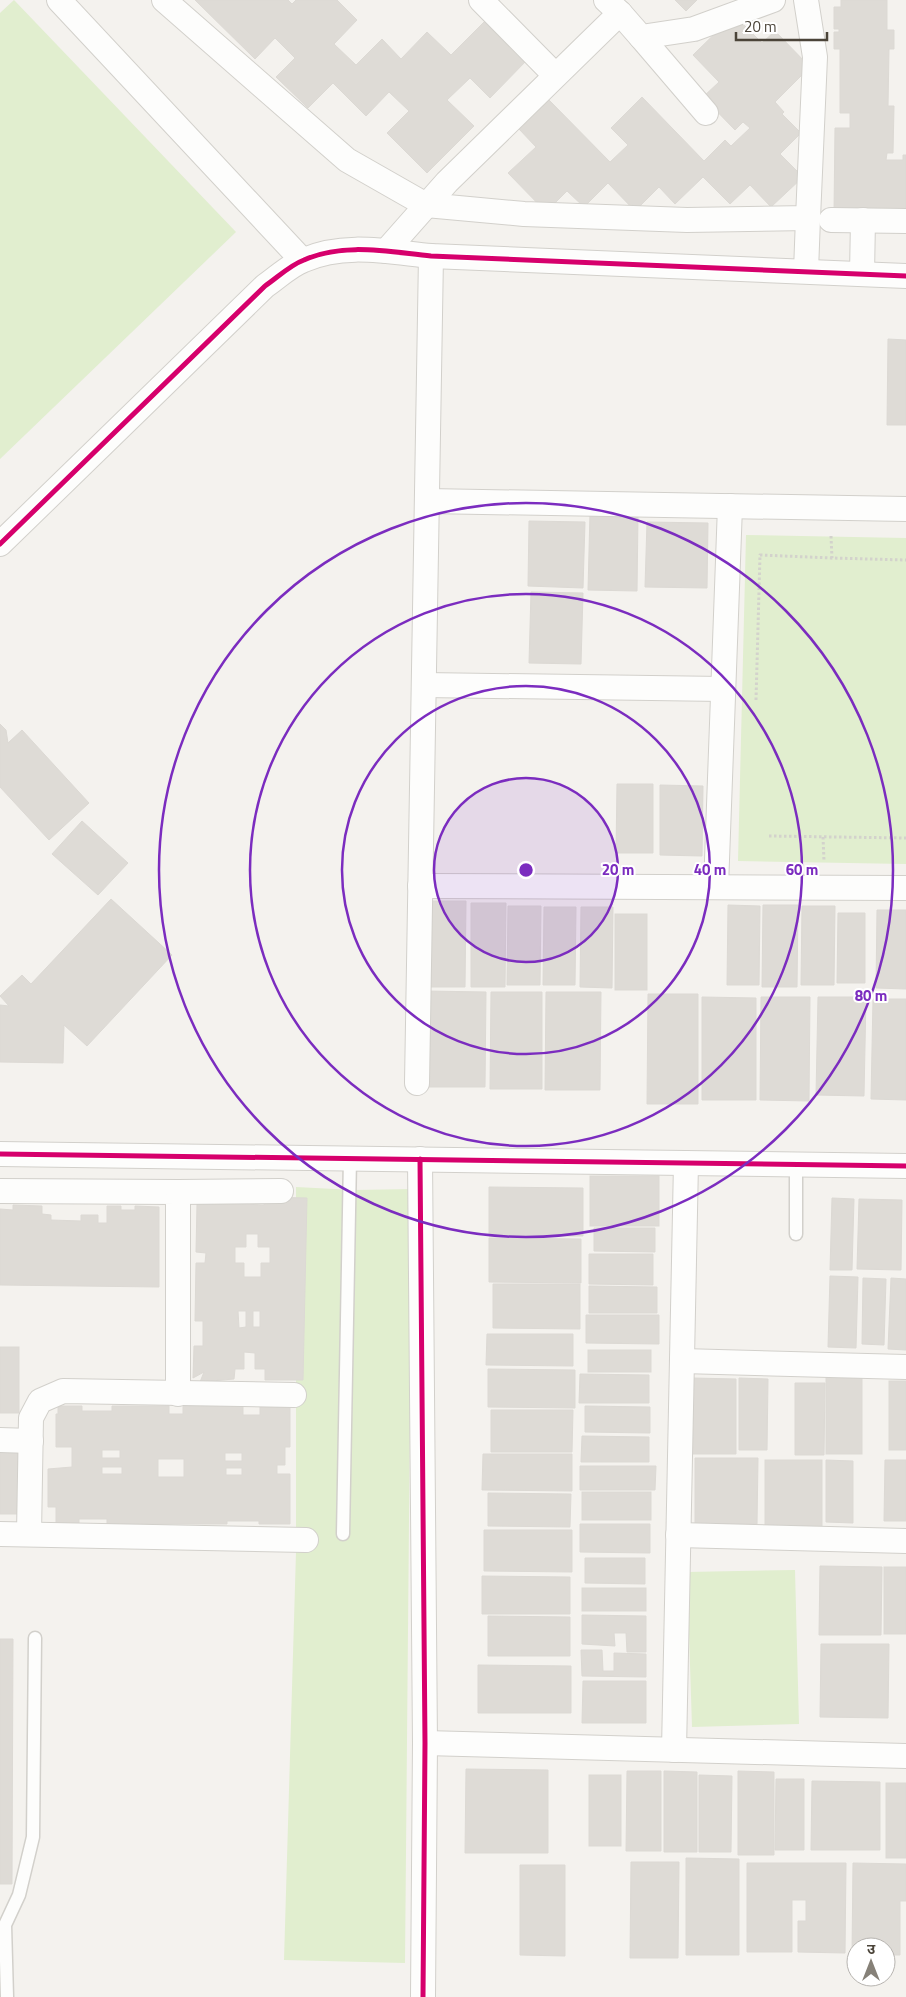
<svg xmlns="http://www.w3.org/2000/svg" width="906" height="1997" font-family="'Titillium Web','Noto Sans Devanagari',sans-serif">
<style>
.green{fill:#e1eecf}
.building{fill:#dedbd6;stroke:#dcd9d4;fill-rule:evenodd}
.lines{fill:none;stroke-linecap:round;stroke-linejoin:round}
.lane-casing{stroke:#d2d0cb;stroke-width:15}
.street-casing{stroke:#d2d0cb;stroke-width:26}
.path{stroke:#d3d2cc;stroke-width:3;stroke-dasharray:2.5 2.5;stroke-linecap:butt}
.lane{stroke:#fdfdfc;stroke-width:12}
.street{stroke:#fdfdfc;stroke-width:24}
.cycleway-casing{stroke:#fff;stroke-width:8}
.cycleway{stroke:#d6006c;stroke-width:5}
.ring{fill:none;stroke:#7b2cbf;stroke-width:2.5}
.centre{fill:#7b2cbf;stroke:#fff;stroke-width:2.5}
.ring-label{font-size:15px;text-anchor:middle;font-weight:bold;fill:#7b2cbf;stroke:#fff;stroke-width:4;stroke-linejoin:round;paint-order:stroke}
</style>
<rect width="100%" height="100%" fill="#f4f2ee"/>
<!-- green -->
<g class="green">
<path d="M14,0L236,232L0,459V13Z"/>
<path d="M746,535L906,538V864L738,861Z"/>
<path d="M296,1187L354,1190L412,1189L405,1963L284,1960L296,1552Z"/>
<path d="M795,1570L799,1724L692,1727L687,1572Z"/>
</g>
<!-- building -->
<g class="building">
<path d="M195,0H288L292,4L296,0H337L357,20L334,44L356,65L382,39L401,59L427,32L451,55L487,19L528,59L490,98L470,78L447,100L474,126L427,173L387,133L409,111L389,92L366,116L333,83L308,108L276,77L295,58L275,38L255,59Z"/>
<path d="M675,0H697L686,11Z"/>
<path d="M841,0H887V30H894V49H889L888,106H894L893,153H887L886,160H903V155H906V216L834,213L835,128H850V113H840V49H834V32H839V29H834V7H841Z"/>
<path d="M734,15L762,43L775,31L810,67L775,102L784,112L782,114L801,133L780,154L803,177L771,207L750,185L730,204L703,177L675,204L659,187L635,211L608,183L584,207L567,191L546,212L508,173L536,147L519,129L549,100L610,162L628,145L611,128L642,97L704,161L725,140L731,146L750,128L743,122L735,130L703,97L719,82L693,55Z"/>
<path d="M888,339L906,340V425H887Z"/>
<path d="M590,513L638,514L637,591L588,590Z"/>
<path d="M529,521L585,522L583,588L528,586Z"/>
<path d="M647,522L708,523L707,588L645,587Z"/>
<path d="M531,592L583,593L581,664L529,663Z"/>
<path d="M0,724L6,730L8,743L22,730L89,803L49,840L0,787Z"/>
<path d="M617,784H653V853H616Z"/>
<path d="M660,785L703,786L702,856L660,855Z"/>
<path d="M82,821L128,863L98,895L52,854Z"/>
<path d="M111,899L172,955L87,1046L64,1025L63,1063L0,1062V1005L9,1006L0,996L22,975L31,984Z"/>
<path d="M426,901H466L465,987H425Z"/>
<path d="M471,903H506L505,987H471Z"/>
<path d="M728,905L760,906L759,985H727Z"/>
<path d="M763,905H798L797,987H762Z"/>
<path d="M508,906H541L540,985H507Z"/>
<path d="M802,906H835L834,985H801Z"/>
<path d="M544,907H576L575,985H543Z"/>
<path d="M581,907H613L612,988L580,987Z"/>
<path d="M877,910H906V989L876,988Z"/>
<path d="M838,913H865V983H837Z"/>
<rect x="615" y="914" width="32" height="76"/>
<path d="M425,991L486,992L485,1087H425Z"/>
<path d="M491,992H542V1089H490Z"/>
<path d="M546,992H601L600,1090H545Z"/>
<path d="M648,994H698V1104H647Z"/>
<path d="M702,997L756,998V1100H702Z"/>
<path d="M761,997H810L809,1101L760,1100Z"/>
<path d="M818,997H866L864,1096L816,1095Z"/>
<path d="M873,999H906V1100L871,1099Z"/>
<rect x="590" y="1176" width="69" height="50"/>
<path d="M489,1187L583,1188V1236H489Z"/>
<path d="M242,1197V1204L264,1205V1197L307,1198L303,1380H265V1369H255V1353L244,1352V1369H235L234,1379L200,1382L204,1372L193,1378L194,1346H203V1321H195L196,1263H205L206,1253L196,1252L197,1204ZM246,1234H258V1247H270V1263H261V1277H244V1263H235V1247H246ZM238,1311H246V1327L239,1328ZM253,1311H260V1327H253Z"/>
<path d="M832,1198L854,1199L852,1270H830Z"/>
<path d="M859,1199L902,1200L901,1270L857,1269Z"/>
<path d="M13,1205L42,1206V1214L51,1215V1220L81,1221V1215H98V1223H107V1206H121V1210H135V1206L159,1207V1287L0,1285V1209L13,1210Z"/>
<path d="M594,1228H655V1252L594,1251Z"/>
<path d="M489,1238L581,1239V1283L489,1282Z"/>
<path d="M589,1254H653V1285L589,1284Z"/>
<path d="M830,1276L858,1277L856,1348L828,1347Z"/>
<path d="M863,1278L886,1279L884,1345L862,1344Z"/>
<path d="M891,1278L906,1279V1350L888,1349Z"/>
<path d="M493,1284H580V1329L493,1328Z"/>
<path d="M589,1286L657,1287V1313H589Z"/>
<path d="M586,1315H659V1344L586,1343Z"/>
<path d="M487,1334H573V1366L486,1365Z"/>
<rect x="0" y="1347" width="19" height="66"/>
<rect x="588" y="1350" width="63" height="22"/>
<path d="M488,1369L575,1370V1408L488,1407Z"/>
<path d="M580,1374L649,1375V1403H579Z"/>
<rect x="826" y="1374" width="36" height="80"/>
<path d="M692,1378L736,1379V1454H691Z"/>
<path d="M739,1378L768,1379L767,1450H739Z"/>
<rect x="889" y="1381" width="17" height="69"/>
<path d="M795,1383H825L824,1455H795Z"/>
<path d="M58,1406H82V1411H112V1406H169V1414H183V1406H243V1415H260V1406H290V1447H285V1465H277V1474H290V1524H259V1521H227V1524H107V1519H79V1524H56V1507H48V1469L72,1467V1447H56V1414H58ZM102,1450H120V1458H102ZM225,1453H242V1461H225ZM158,1459H184V1477H158ZM102,1467H122V1474H102ZM226,1468H242V1475H226Z"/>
<path d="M585,1406L650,1407V1433L585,1432Z"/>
<path d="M491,1410H573L572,1452H491Z"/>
<path d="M582,1436L649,1437V1462H581Z"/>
<rect x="0" y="1442" width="20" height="72"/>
<path d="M483,1454H572V1491L482,1490Z"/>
<path d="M695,1458H758L757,1524H695Z"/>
<rect x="765" y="1460" width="57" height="67"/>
<path d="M826,1460L853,1461V1523L826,1522Z"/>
<path d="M885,1460H906V1521H884Z"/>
<path d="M580,1466H656L655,1490H580Z"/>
<rect x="582" y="1492" width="69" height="28"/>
<path d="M488,1493L571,1494L570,1527L488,1526Z"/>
<path d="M580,1524H650V1553L580,1552Z"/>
<path d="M484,1530H572V1572L484,1571Z"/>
<path d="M585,1558H645V1584L585,1583Z"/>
<path d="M820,1566L882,1567L881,1635H819Z"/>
<rect x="884" y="1567" width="22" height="67"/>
<path d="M482,1576L570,1577V1614H482Z"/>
<rect x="582" y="1588" width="64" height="23"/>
<path d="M582,1615L646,1616V1652H627L626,1633H614L615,1646L582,1644Z"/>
<path d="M488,1616L570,1617V1656H488Z"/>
<path d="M0,1639H13L12,1884H0Z"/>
<path d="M821,1644H889L888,1718L820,1717Z"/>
<path d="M581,1650H602L603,1671H614V1653L646,1654V1677L582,1676Z"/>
<path d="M478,1665L571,1666V1713H478Z"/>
<path d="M583,1681H646V1723H582Z"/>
<path d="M466,1769L548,1770V1853H465Z"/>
<path d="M627,1771H661V1851H626Z"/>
<path d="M664,1771L697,1772V1852H664Z"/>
<path d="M738,1771L774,1772V1855H738Z"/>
<rect x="589" y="1775" width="32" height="71"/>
<path d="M699,1775L732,1776L731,1852H699Z"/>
<path d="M776,1779H804V1850H775Z"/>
<path d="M812,1781L880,1782V1850H811Z"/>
<rect x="886" y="1783" width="20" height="75"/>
<path d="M686,1858L739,1859V1955H686Z"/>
<path d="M631,1862H679L678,1958H630Z"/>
<path d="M747,1863H846L845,1953L798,1952V1921H806V1900H792V1952H747Z"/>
<path d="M853,1863L906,1864V1901H900V1955H886V1947H856V1955H852Z"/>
<path d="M520,1865H565V1956L520,1955Z"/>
</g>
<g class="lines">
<defs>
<g id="lane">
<path d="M796,1234V1165"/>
<path d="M343,1534L350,1158"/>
<path d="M7,1997L5,1925L19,1895L33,1837L35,1638"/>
</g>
<g id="street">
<path d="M59,0L302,260"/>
<path d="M164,0L347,160L426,205L524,214L687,220L808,218L815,57L806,0"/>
<path d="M481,0L555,75"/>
<path d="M620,13L641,37L694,29L773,0"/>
<path d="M641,37L706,113"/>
<path d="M831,220L906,221"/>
<path d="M386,251L447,182L620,13L606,0"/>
<path d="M806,271L808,218"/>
<path d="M862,274L863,220"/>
<path d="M427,501L906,509"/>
<path d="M0,544L265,286C277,278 290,265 304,260C344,242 389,252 431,256L906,276"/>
<path d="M424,685L723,689"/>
<path d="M420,886L906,888"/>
<path d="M716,887L730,506"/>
<path d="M417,1083L431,256"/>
<path d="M0,1154L906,1166"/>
<path d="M420,1159L425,1743L423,1997"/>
<path d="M0,1191L178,1192V1394"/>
<path d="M178,1192L281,1191"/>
<path d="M682,1361L906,1367"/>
<path d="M0,1440L31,1441"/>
<path d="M0,1534L306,1540"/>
<path d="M29,1534L31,1418L40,1401L63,1391L294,1395"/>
<path d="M678,1535L906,1541"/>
<path d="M425,1743L906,1756"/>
<path d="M674,1750L686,1163"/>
</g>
</defs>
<!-- lane casing -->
<use href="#lane" class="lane-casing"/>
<!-- street casing -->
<use href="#street" class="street-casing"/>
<!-- path -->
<g class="path">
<path d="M831,536L832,558L906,560"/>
<path d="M756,700L760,555L832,558"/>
<path d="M769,836L906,838"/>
<path d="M823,837L824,861"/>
</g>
<!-- lane -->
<use href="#lane" class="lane"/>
<!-- street -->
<use href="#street" class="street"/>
<defs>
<g id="cycleway">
<path d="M0,544L265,286C277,278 290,265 304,260C344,242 389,252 431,256L906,276"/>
<path d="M0,1154L906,1166"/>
<path d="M420,1159L425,1743L423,1997"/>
</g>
</defs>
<!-- cycleway casing -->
<use href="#cycleway" class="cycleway-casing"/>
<!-- cycleway -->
<use href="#cycleway" class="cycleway"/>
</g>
<!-- distance rings -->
<circle cx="526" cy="870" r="92" fill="#7b2cbf" fill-opacity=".12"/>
<g class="ring">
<circle cx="526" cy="870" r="92"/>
<circle cx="526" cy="870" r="184"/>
<circle cx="526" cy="870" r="276"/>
<circle cx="526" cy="870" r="367"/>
</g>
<circle cx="526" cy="870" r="8" class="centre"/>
<g class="ring-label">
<text x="618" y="875">20 m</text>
<text x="710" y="875">40 m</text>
<text x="802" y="875">60 m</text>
<text x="871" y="1001">80 m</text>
</g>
<!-- north arrow -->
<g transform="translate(871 1962)"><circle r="24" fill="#ffffff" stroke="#b7b4b0"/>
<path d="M0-4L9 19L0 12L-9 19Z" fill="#868178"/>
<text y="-8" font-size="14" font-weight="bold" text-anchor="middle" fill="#4b4439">उ</text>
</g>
<!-- scale -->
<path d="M736 32v8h91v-8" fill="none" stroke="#4b4439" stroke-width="2.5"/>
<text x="744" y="32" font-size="15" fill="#4b4439" stroke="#ffffff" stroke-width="4" paint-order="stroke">20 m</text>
</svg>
